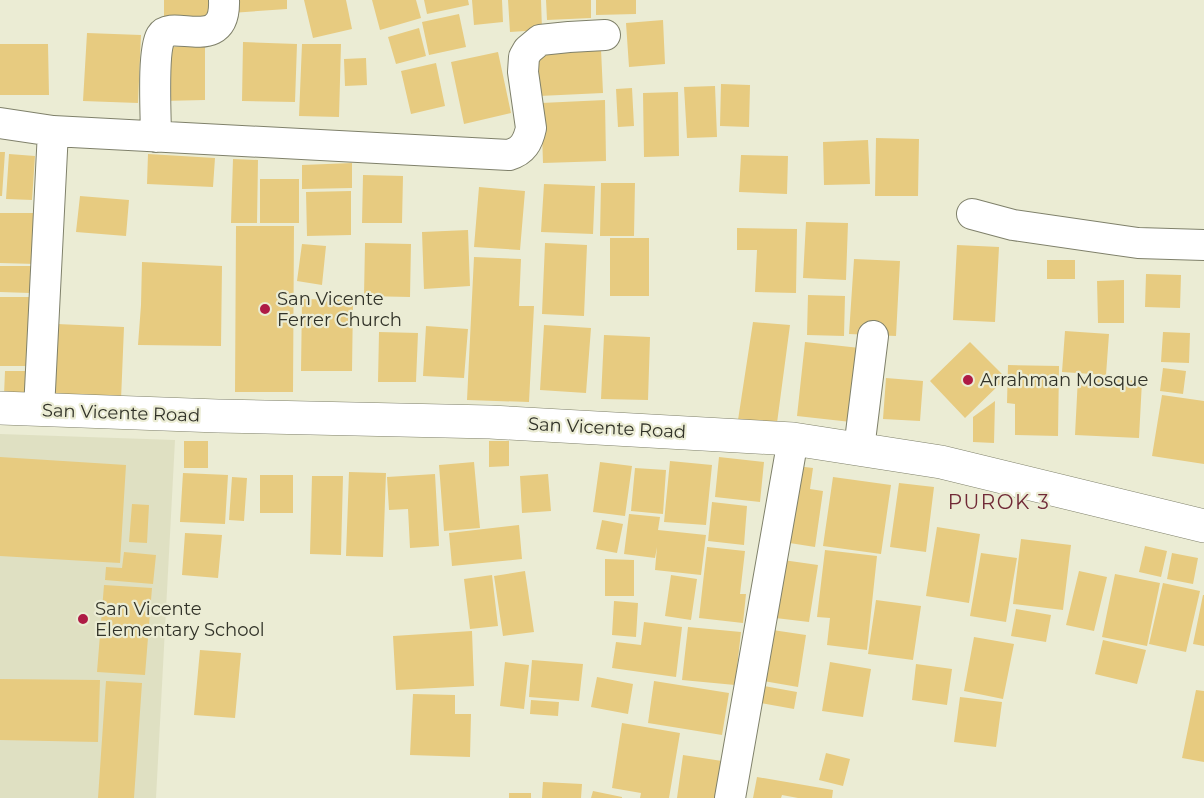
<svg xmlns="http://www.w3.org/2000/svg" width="1204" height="798" font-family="Montserrat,sans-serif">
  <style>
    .built { fill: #dfe0c2 }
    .building { fill: #e7cb80 }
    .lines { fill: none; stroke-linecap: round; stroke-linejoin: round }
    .minor-casing { stroke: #7f806a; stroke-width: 32 }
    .tertiary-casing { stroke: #7f806a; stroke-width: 34 }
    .minor { stroke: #fff; stroke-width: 30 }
    .tertiary { stroke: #fff; stroke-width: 33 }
    .poi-dot { fill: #ae1b45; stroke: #ebecd4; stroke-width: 2 }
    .labels { text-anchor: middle; stroke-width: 4.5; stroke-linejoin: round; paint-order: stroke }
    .poi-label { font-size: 18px; fill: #313228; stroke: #ebecd4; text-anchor: start }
    .street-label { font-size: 18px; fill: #313228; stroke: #ebecd4 }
    .neighbourhood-label { font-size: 20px; letter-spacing: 1.5px; fill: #702936; stroke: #ebecd4 }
  </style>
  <rect width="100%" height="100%" fill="#ebecd4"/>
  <path class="built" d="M0,434L175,440L156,798H0Z"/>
  <path class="building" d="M164,0H208V25L164,26Z
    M230,0H287V9L231,13Z
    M304,0H346L352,29L313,38Z
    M372,0H416L421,18L380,30Z
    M424,0H468L469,5L427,14Z
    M472,0H502L503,22L474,25Z
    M508,0H541L542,30L510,32Z
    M546,0H591V18L547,20Z
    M596,0H636V14L596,15Z
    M459,14L466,47L429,55L422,22Z
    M663,20L665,64L629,67L626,23Z
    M419,28L426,56L396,64L388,37Z
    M87,33L141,35L138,103L83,101Z
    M243,42L297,44L295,102L242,101Z
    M0,44H48L49,95H0Z
    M302,44H341L339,117L299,116Z
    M205,46V100L162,101L161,47Z
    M601,49L603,93L539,96L537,53Z
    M498,52L511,113L464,124L451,62Z
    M366,58L367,85L345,86L344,59Z
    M436,63L445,106L411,114L401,71Z
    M721,84L750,85L749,127L720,126Z
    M715,86L717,137L687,138L684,87Z
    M632,88L634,126L618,127L616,89Z
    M678,92L679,156L644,157L643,93Z
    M605,100L606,161L543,163L541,103Z
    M876,138L919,139L918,196H875Z
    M868,140L870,184L824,185L823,142Z
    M0,152H5L2,196H0Z
    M9,154L35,156L32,200L6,199Z
    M148,154L215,158L213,187L147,184Z
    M741,155L788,156L787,194L739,192Z
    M233,159L258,160L257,223H231Z
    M352,163V188L302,189V165Z
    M363,175L403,176L402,223H362Z
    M260,179H299V223H260Z
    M601,183H635L634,236H600Z
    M544,184L595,186L593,234L541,232Z
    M479,187L525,191L520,250L474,247Z
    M351,191V235L307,236L306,192Z
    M80,196L129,200L126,236L76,232Z
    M0,213H38L36,264L0,263Z
    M806,222L848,223L846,280L803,278Z
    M236,226H294L293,392H235Z
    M737,228L797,229L796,293L755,292L757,250H737Z
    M468,230L470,286L424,289L422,232Z
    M610,238H649V296H610Z
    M365,243L411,244L410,297L364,296Z
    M545,243L587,245L584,316L542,314Z
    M302,244L326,246L322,285L297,281Z
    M957,245L999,247L995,322L953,320Z
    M474,257L521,259L519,306H534L529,402L467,400Z
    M854,259L900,261L896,336L849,334Z
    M1047,260H1075V279H1047Z
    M142,262L222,266L221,346L138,345L141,305Z
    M0,266H31L30,293L0,292Z
    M1146,274L1181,275L1180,308L1145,307Z
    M1124,280V323H1098L1097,281Z
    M808,295L845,296L844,336L807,335Z
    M0,297H32L31,366H0Z
    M302,299L353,300L352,371H301Z
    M753,322L790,325L777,423L738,420Z
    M57,324L124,327L121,400L54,397Z
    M544,325L591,328L586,393L540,390Z
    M426,326L468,329L464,378L423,376Z
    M1065,331L1109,334L1106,375L1062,372Z
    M379,332L418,333L416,382H378Z
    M1163,332L1190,333L1189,363L1161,362Z
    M604,335L650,337L648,400L601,399Z
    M805,342L860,348L851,422L797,416Z
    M970,342L1006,378L965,418L930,381Z
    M1008,365L1059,366L1058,436L1015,435V404L1007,403Z
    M1163,368L1186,371L1183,394L1160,391Z
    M5,371H29V395H4Z
    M1078,377L1142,381L1139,438L1075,435Z
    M886,378L923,381L920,421L883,419Z
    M1162,395L1204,401V464L1152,456Z
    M995,401L994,443L973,442V417Z
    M184,441H208V468H184Z
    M489,441H509V466L489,467Z
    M0,457L126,465L120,563L0,556Z
    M719,457L764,462L760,502L715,497Z
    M670,461L712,465L706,525L664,522Z
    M474,462L480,528L444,531L439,465Z
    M600,462L632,466L625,516L593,512Z
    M789,465L813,468L810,489L823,491L815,547L777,541Z
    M635,468L666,470L663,514L631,511Z
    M349,472L386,473L383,557L346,556Z
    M183,473L228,475L225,524L180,522Z
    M435,474L439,546L410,548L408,509L389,510L387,477Z
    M548,474L551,511L522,513L520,476Z
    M260,475H293V513H260Z
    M312,476H343L341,555L310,554Z
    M232,477L247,478L244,521L229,520Z
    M833,477L891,485L881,554L823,546Z
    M899,483L934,487L926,552L890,547Z
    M712,502L747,506L744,545L708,541Z
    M132,504L149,505L147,543L129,542Z
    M629,514L660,517L658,530L706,535L701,575L655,570L657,547L655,558L624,554Z
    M602,520L623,524L617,553L596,549Z
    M519,525L522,559L452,566L449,533Z
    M937,527L980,534L969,603L926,596Z
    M185,533L222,535L218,578L182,575Z
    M1021,539L1071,545L1063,610L1013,604Z
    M1145,546L1167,551L1161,577L1139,572Z
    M707,547L745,551L740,594H746L743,623L699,618Z
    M825,550L877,556L867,650L827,645L830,618L817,617Z
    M124,552L156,555L153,584L105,580L106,567L122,568Z
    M981,553L1017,558L1006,622L970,616Z
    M1172,553L1198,558L1193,584L1167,579Z
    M605,559L634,560V596H605Z
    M776,559L818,565L809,622L767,617Z
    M525,571L534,632L503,636L494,576Z
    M1079,571L1107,577L1094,631L1066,625Z
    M1115,574L1160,583L1147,646L1102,637Z
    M492,575L498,626L470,629L464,579Z
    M671,575L697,579L691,620L665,616Z
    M1163,583L1200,591L1186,652L1149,644Z
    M104,585L152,588L145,675L97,672Z
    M1203,595H1204V646L1193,644Z
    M876,600L921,606L913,660L868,654Z
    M614,601L638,603L636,637L612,635Z
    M1016,609L1051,615L1046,642L1011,636Z
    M644,622L682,627L676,677L612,668L616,642L641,645Z
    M688,627L741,632L735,685L682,680Z
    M766,629L806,635L798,687L757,680Z
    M472,631L474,686L396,690L393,636Z
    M974,637L1014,644L1003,699L964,691Z
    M1103,640L1146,650L1137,684L1095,674Z
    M200,650L241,653L235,718L194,715Z
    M532,660L583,664L579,701L529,697Z
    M505,662L529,665L524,709L500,706Z
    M830,662L871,669L863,717L822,711Z
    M916,664L952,669L947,705L912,700Z
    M597,677L633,684L628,714L591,707Z
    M0,679L100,680L98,742L0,740Z
    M106,681L142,683L134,798H98Z
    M654,681L729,693L722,735L648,723Z
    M764,686L797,692L794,709L761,703Z
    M1196,690L1204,691V762L1182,758Z
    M413,694L455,695V714H471L470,757L410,755Z
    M960,697L1002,702L996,747L954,742Z
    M531,700L559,702L558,716L530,714Z
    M622,723L680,733L669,798H640L641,793L612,788Z
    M826,753L850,759L843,786L819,780Z
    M683,755L722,761L716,798H677Z
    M757,777L833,790L832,798H798L782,795L781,798H753Z
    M543,782L582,784L581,798H542Z
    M593,791L622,797V798H591Z
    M509,793H531V798H509Z"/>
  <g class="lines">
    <g class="minor-casing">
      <path id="minor" d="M0,123L53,131L509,155C523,151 528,142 531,128L523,72L524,57L528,50L540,40L569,37L605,35
        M156,137C156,117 152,51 161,36C172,18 226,55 224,0
        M972,214L1013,225L1138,243L1204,245
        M39,410L53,131
        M859,449L873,336
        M730,798L793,439"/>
    </g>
    <g class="tertiary-casing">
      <path id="tertiary" d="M0,408L218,416L490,422L793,439L941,462L1204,526"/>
    </g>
    <use href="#minor" class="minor"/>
    <use href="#tertiary" class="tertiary"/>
  </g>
  <g class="poi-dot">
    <circle cx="265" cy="309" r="6"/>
    <circle cx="968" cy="380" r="6"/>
    <circle cx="83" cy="619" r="6"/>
  </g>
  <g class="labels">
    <g class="poi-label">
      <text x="277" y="305">San Vicente<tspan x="277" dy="21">Ferrer Church</tspan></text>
      <text x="980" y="386">Arrahman Mosque</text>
      <text x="95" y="615">San Vicente<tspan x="95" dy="21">Elementary School</tspan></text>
    </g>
    <g class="street-label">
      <text transform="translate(121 413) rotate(2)" y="6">San Vicente Road</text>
      <text transform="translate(607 428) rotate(3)" y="6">San Vicente Road</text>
    </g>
    <g class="neighbourhood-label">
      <text x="999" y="509">PUROK 3</text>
    </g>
  </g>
</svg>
